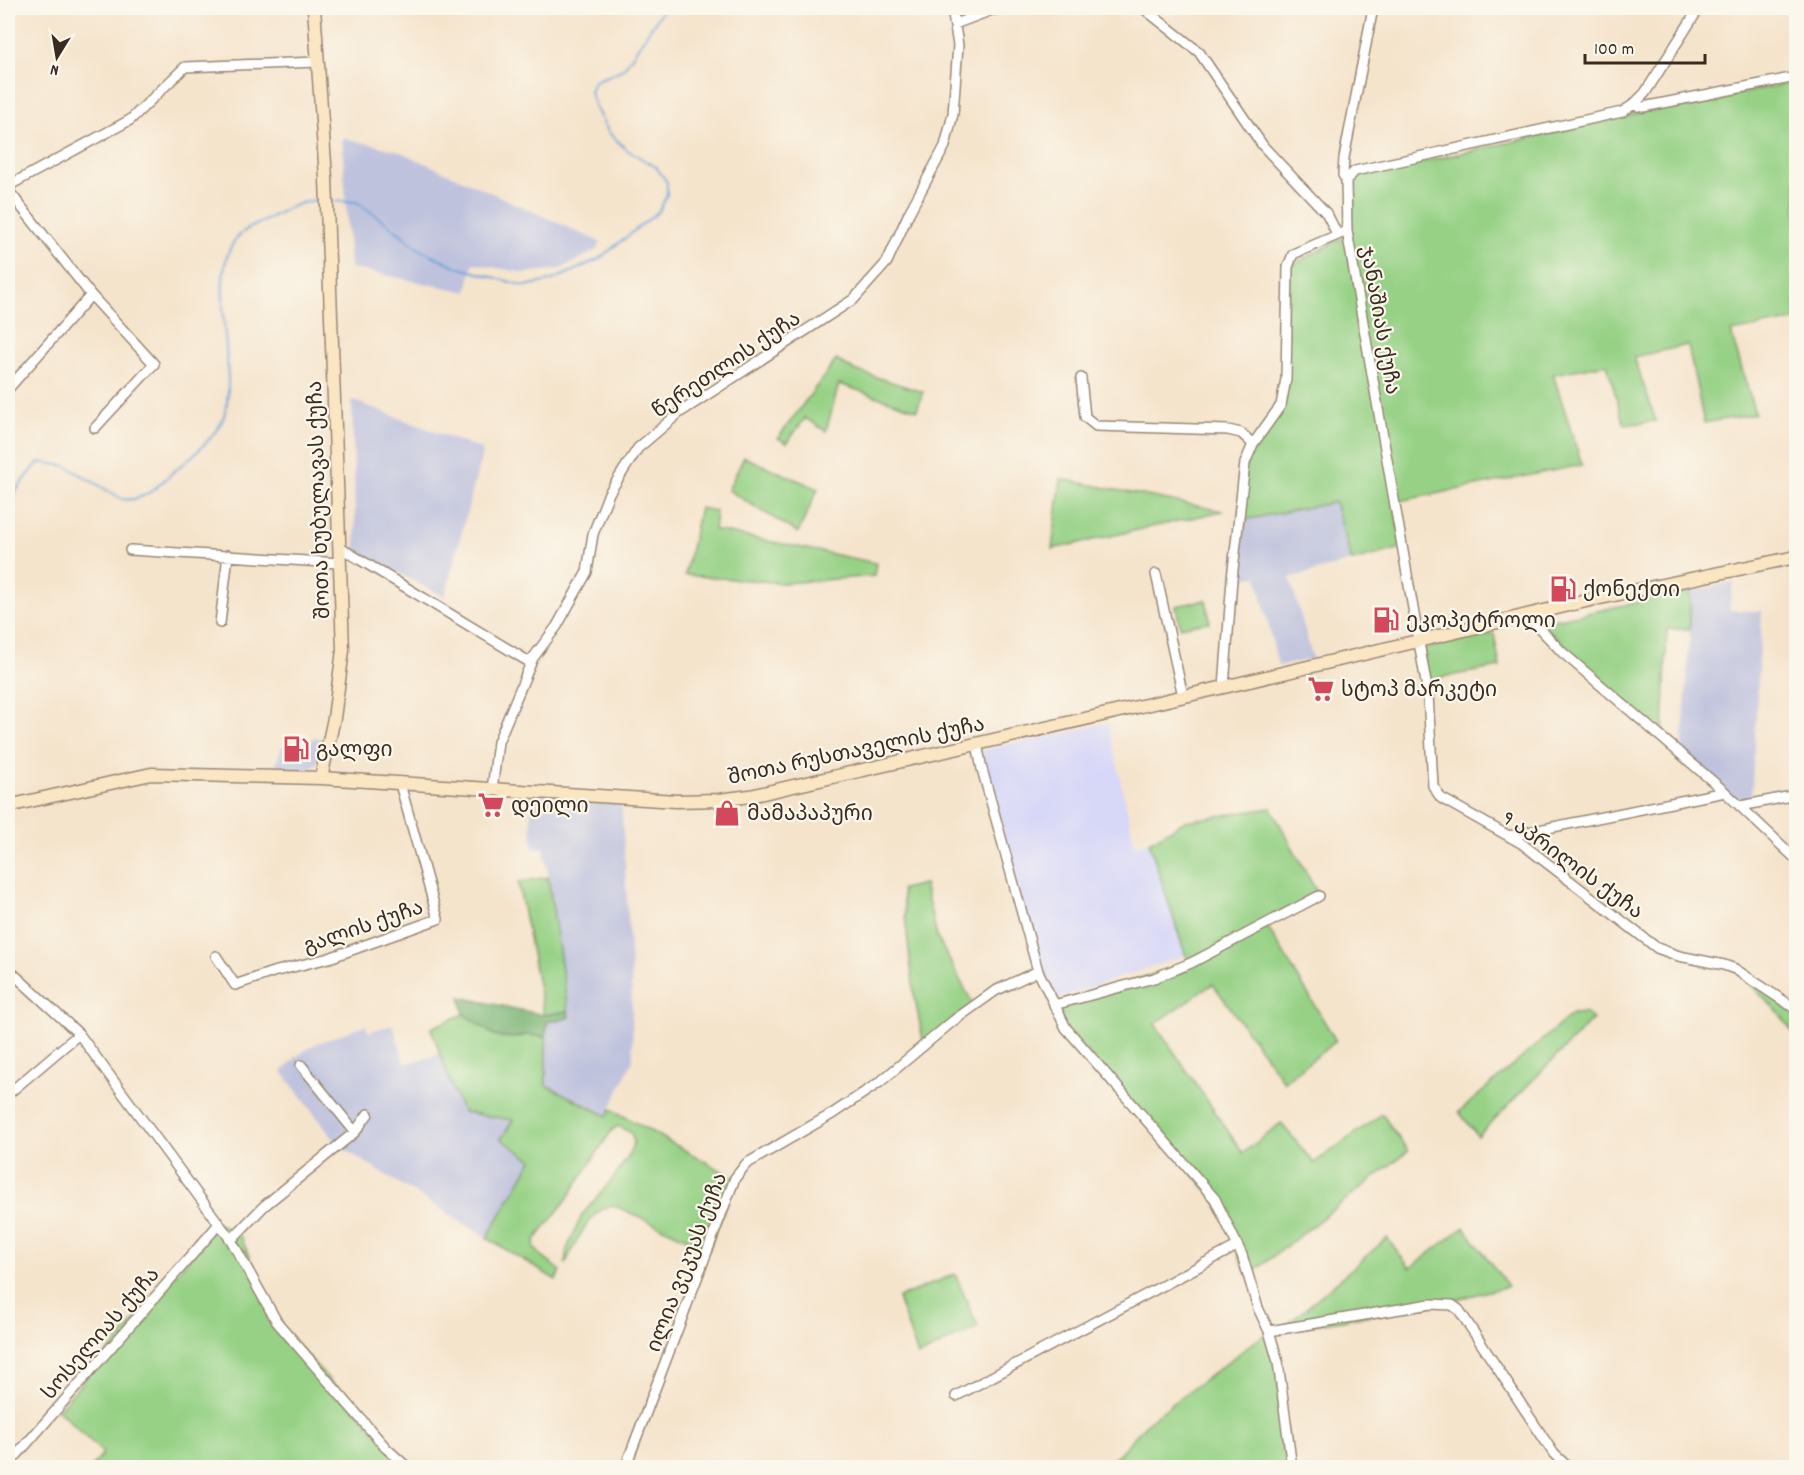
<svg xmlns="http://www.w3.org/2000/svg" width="1804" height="1475" font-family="Dekko,'Noto Sans Georgian',sans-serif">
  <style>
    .built { fill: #d7d7f8 }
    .industrial { fill: #bfc2dd }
    .green { fill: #96d185; stroke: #687e52; stroke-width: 1.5 }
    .forest { fill: #78b372; stroke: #5a6e48; stroke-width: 1.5 }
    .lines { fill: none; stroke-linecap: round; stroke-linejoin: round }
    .stream { stroke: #6ba1d8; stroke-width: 2 }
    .minor-casing { stroke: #988775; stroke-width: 12 }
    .secondary-casing { stroke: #988775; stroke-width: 15 }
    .minor { stroke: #fff; stroke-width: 9 }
    .secondary { stroke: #fbe6c4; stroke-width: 12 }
    .labels { text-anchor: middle; stroke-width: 4.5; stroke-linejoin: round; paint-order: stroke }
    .street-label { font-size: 21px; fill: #3b2a1e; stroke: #fbf7ec }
    .poi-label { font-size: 21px; fill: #3b2a1e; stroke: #fbf7ec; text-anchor: start }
  </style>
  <rect width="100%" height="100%" fill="#fbf7ec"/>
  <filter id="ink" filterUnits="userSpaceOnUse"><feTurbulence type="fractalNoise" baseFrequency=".0167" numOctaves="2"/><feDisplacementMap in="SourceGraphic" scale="12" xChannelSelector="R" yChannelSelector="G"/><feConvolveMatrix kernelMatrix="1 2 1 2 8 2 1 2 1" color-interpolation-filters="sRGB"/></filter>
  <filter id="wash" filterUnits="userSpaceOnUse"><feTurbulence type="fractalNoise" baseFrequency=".008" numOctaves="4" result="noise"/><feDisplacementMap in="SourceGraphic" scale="24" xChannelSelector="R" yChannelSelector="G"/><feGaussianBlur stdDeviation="1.35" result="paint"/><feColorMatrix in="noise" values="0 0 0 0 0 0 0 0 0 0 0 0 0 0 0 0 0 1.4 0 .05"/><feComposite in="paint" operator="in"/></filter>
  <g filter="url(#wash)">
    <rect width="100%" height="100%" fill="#f5e4cc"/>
    <path class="built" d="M1108,723L1135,845L1149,842L1186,955L1056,999L1041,971L986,773L983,750Z"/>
    <path class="industrial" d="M342,138L396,150L600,242L596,250L561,269L524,273L473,263L467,292L350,268Z
      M352,400L483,450L445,597L356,551Z
      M1335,502L1352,561L1290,578L1313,659L1278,666L1257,576L1232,579L1239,521Z
      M1734,582L1729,610L1762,611L1751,804L1741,806L1682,755L1690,629V591Z
      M315,737L323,739L317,764L306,772L273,773L282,746L304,744Z
      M529,793L621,798L631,968L633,1060L607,1116L546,1085L547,1022L569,1018L544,848L533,849Z
      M366,1025L368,1032L393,1025L405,1064L440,1054L452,1087L514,1120L532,1160L487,1238L339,1146L282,1072L296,1057L315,1044Z"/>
    <path class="green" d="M1796,82V320L1731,332L1755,414L1704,423L1688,345L1634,357L1656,421L1624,425L1607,364L1553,374L1582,465L1394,502L1402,548L1352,561L1335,502L1239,521L1245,463L1281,405L1288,267L1350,234L1353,185L1360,176L1636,114Z
      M836,360L854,370L923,392L917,410L839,384L826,431L805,418L787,443L778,438Z
      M744,457L818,489L798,533L728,490Z
      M1061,479L1223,511L1052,549Z
      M700,508L716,511L714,530L876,563L874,576L784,583L685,575Z
      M1690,591V629H1667L1663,740L1621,705V697L1541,623Z
      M1206,600L1210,622L1180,627L1176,606Z
      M1494,634L1500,667L1425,680V648Z
      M1271,808L1319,896L1266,924L1336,1041L1284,1082L1213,984L1155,1024L1243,1153L1281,1123L1314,1163L1382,1114L1408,1151L1248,1276L1215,1199L1066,1028L1054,1005L1190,963L1184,951L1149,842L1185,821Z
      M548,877L568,1011L544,1015L518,882Z
      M924,884L937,937L974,1006L924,1045L914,994L902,889Z
      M1735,969L1796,1009V1037L1779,1013Z
      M1585,1013L1593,1019L1478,1136L1459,1112L1572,1014Z
      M464,1014L495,1036L514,1038L526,1035L546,1037V1085L607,1116L611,1109L735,1178L709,1249L613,1205C587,1211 577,1243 565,1264L567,1249L582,1215L615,1176L627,1158L634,1142L631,1133L619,1126L613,1129L604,1142L567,1199L535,1240L534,1248L545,1259L561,1271L556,1280L487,1238L532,1160L501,1139L513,1120L463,1112L452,1087L431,1028Z
      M219,1224L241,1237L277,1322L408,1467H92L103,1453L58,1410Z
      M1464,1227L1508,1286L1443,1303L1281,1330L1387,1238L1410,1268Z
      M955,1274L978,1327L918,1356L898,1298Z
      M1269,1331L1292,1467L1109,1468L1114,1459L1148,1422Z"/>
    <path class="forest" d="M460,997L544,1015L568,1011L569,1018L547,1022L546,1037L527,1035L514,1038L495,1036L464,1014Z"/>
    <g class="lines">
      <path class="stream" d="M331,201L357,202L392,227L419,249L460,268L525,286L550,281L571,272L599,259L659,211L667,195V182L656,167L627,150L609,133L595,107L590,92L594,81L613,74L624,68L664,8
        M8,500L39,462L66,466L122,499C143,503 158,486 172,473C189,459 217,437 224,416C240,369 201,266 242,233C249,227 259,224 266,220C282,211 303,199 322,200"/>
    </g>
  </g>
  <g filter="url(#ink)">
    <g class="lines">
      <g class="minor-casing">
        <path id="minor" d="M1143,8L1199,52L1263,146L1327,214L1337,234
          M1373,8L1344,158L1343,175L1346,180L1347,231L1428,694L1433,786L1441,798L1521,843L1657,948L1679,956L1724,965L1735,969L1796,1009
          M955,24L992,10L1008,8
          M1633,105L1643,107L1796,77
          M1346,180L1355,171L1622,112L1633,105L1645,93L1699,8
          M8,186L130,120L185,67L317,62
          M8,190L91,295L154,364L95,428
          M1081,378L1085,417L1096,426L1228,430L1241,433L1253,444
          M8,389L91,295
          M339,547L531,663
          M130,550L339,563
          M1156,574L1183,696
          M1527,615L1562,652L1725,792L1796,859
          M220,623L228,555
          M1224,687L1232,579L1245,463L1253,444L1281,405L1286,379L1288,267L1293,254L1347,231
          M977,744L982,769L1038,971L1066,1028L1215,1199L1242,1255L1258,1308L1269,1331L1278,1362L1292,1468
          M492,790L498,742L533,658L557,626L587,572L593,534L609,493L638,448L679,413L854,299L887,262L909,213L945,146L953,114L958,45L952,8
          M1741,806L1796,795
          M1509,836L1725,792
          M216,956L235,985L273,972L329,958L438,919L400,784
          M8,969L79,1034L231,1240L277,1322L386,1448L408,1468
          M1054,1005L1154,978L1191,963L1319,896
          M301,1065L355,1132
          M8,1094L79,1034
          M231,1240L264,1206L355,1132L368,1114
          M1269,1331L1430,1304L1452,1305L1459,1310L1554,1454L1569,1468
          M956,1396L1237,1246
          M8,1465L219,1224
          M625,1468L735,1178L746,1164L832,1114L880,1082L953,1021L995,991L1038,971"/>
      </g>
      <g class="secondary-casing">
        <path id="secondary" d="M314,8L326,178L343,650L334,718L321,778
          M8,806L151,774L321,778L676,801L719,800L750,796L1224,687L1586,601L1796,557"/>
      </g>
      <use href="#minor" class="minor"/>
      <use href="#secondary" class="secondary"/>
    </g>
  </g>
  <defs>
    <g id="fuel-bare" transform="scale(2.07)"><path d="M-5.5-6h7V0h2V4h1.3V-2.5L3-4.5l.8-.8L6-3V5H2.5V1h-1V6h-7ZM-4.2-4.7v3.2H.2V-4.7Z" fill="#d1495b" stroke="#fbf7ec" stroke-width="2.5" paint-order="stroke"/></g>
    <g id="supermarket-bare" transform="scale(2.07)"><path d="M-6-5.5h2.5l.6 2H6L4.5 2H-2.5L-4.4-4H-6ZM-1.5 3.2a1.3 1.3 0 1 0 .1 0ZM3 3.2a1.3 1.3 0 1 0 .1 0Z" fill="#d1495b" stroke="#fbf7ec" stroke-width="2.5" paint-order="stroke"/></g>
    <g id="shop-bare" transform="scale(2.07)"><path d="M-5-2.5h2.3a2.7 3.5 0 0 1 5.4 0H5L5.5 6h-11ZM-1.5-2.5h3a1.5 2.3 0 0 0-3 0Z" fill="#d1495b" stroke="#fbf7ec" stroke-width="2.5" paint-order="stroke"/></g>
  </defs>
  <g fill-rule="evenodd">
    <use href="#fuel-bare" x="1563" y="589"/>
    <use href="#fuel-bare" x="1386" y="620"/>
    <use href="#supermarket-bare" x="1321" y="689"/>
    <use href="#fuel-bare" x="296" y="749"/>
    <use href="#supermarket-bare" x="491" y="805"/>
    <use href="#shop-bare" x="727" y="813"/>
  </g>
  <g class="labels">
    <g class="street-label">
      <text transform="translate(1381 320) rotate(80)" y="7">ჯანაშიას ქუჩა</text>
      <text transform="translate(726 364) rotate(-34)" y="7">წერეთლის ქუჩა</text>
      <text transform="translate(318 500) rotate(-92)" y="7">შოთა ხუბულავას ქუჩა</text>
      <text transform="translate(856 750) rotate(-12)" y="7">შოთა რუსთაველის ქუჩა</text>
      <text transform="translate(1573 864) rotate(36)" y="7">9 აპრილის ქუჩა</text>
      <text transform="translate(363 926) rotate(-19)" y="7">გალის ქუჩა</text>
      <text transform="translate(686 1262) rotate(-69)" y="7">ილია ვეკუას ქუჩა</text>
      <text transform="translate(100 1333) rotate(-49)" y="7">სოსელიას ქუჩა</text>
    </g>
    <g class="poi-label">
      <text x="1583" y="596">ქონექთი</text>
      <text x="1406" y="627">ეკოპეტროლი</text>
      <text x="1341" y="696">სტოპ მარკეტი</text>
      <text x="316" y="756">გალფი</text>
      <text x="511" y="812">დეილი</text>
      <text x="747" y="820">მამაპაპური</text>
    </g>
  </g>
  <rect width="1804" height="1475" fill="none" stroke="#fbf7ec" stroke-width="30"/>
  <g transform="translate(57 57) rotate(191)" stroke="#fbf7ec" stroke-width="4.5" paint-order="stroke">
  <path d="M0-4.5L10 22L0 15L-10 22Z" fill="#3b2a1e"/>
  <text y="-9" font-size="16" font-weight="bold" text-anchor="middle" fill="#3b2a1e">N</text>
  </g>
  <path d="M1585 54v9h120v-9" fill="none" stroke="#3b2a1e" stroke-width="3"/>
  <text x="1594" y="54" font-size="18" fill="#3b2a1e" stroke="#fbf7ec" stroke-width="4.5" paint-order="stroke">100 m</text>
</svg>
